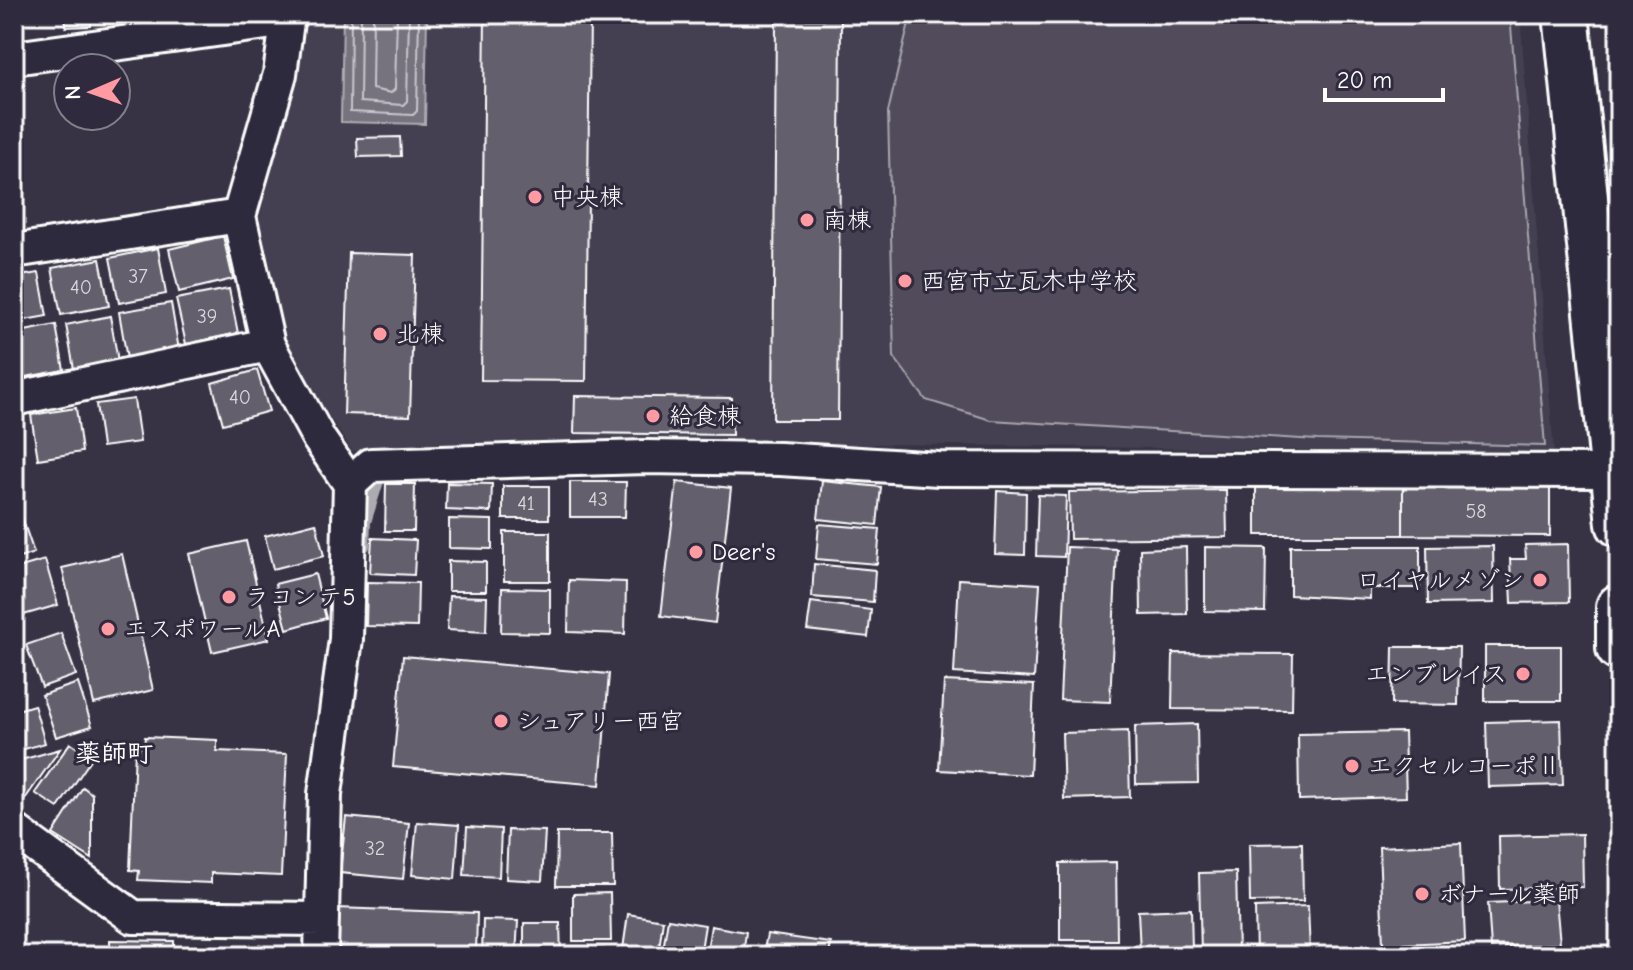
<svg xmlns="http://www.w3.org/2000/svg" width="1633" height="970" font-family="'Comic Neue','Klee One',sans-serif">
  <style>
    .built { fill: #444051 }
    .green { fill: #514c5c; stroke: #a8a6ae; stroke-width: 2 }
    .water { fill: #76737f; stroke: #adabb2; stroke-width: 2 }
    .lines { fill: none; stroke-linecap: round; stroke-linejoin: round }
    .shore { stroke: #c8c7cc; stroke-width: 2 }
    .stream { stroke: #adabb2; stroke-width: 12 }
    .building { fill: #635f6d; stroke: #fff; stroke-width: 2 }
    .street-casing { stroke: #fff; stroke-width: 38 }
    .secondary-casing { stroke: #fff; stroke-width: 50 }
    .street { stroke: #2f2a3d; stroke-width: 32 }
    .secondary { stroke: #2f2a3d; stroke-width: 44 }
    .poi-dot { fill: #ff9aa2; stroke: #2f2a3d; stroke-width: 3 }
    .labels { text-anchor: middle; stroke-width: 6; stroke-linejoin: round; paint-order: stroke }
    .number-label { font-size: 20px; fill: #d8d7da }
    .poi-label { font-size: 24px; fill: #fff; stroke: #2f2a3d; text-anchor: start }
    .neighbourhood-label { font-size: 26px; font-weight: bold; fill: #fff; stroke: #2f2a3d }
  </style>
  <rect width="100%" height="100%" fill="#373345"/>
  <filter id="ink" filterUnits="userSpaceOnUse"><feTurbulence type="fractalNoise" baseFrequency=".0125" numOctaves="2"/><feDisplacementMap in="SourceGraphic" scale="16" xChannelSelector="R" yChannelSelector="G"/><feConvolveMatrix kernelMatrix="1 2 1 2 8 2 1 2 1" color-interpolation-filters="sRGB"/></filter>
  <g filter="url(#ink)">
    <path class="built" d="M309,14H1520L1554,454L883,444L460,447L352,451L281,341L259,221Z"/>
    <path class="green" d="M911,14H1510L1545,446L1317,440L991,420L926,400L894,357L888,112Z"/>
    <path class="water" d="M343,14H427L425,124L341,122Z"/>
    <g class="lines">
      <path class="shore" d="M351,14L350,112L413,115L417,111L419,14
        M361,14L360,102L403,105L407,101L409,14
        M373,14L372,89L391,93L395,89L397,14"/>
      <path class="stream" d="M364,546L365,522L378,481"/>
    </g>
    <path class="building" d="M65,14H91V26L66,27Z
      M485,14H590L586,381L481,380Z
      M776,19H841L838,420H773Z
      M400,137L401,156L358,157L357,138Z
      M223,236L233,279L179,292L169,249Z
      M158,248L166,294L119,303L110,258Z
      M349,253L415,255L410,416L344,414Z
      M100,259L109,306L61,315L52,268Z
      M39,273L47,316L14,322V277Z
      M229,289L238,333L186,344L176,299Z
      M171,303L179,350L127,359L119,312Z
      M110,316L118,361L74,369L66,325Z
      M56,325L64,370L14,379V333Z
      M257,370L269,411L223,424L212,383Z
      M575,396L732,398V435L574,433Z
      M134,399L140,442L102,447L96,404Z
      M76,408L82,452L38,459L31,415Z
      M822,481L881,487L877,525L818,519Z
      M570,482H626L625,517H570Z
      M677,482L731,488L715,623L661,616Z
      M447,483L492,484L491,512L446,510Z
      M386,484H415L414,531H385Z
      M503,486H549V519H503Z
      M1403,487V535H1256V488Z
      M1403,487H1550V536L1403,535Z
      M1226,490L1227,537L1070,539L1069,492Z
      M997,491L1026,493L1025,555L995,554Z
      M1038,495L1066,496L1064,557L1036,556Z
      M20,512L34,553L14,560V514Z
      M449,519L492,520V549L449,548Z
      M316,523L324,556L273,569L265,536Z
      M819,524L880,529L877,564L816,559Z
      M504,532H550V581H504Z
      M372,538L416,540L414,575L370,573Z
      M246,541L269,639L212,652L189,554Z
      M1568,544L1569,602L1512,603L1510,559H1526L1525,545Z
      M1290,546H1420V588H1370V599L1290,595Z
      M1493,546L1494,603L1428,604L1427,547Z
      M1067,547L1117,549L1110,702L1060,700Z
      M1186,547L1187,614L1141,615L1140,549Z
      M1205,547L1266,548L1265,612L1205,611Z
      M122,554L153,690L94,704L62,568Z
      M45,560L58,605L20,616L14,596V569Z
      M448,561L486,562V591H448Z
      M814,564L875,570L873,602L812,597Z
      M315,574L326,618L287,629L275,584Z
      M959,579L1040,584L1034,678L954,673Z
      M569,580L626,582L625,634L568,632Z
      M367,582L418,583L417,627L366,626Z
      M502,588L550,589V633L501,632Z
      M449,596L487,597L486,632L447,630Z
      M811,602L871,610L868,637L807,630Z
      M61,633L76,675L42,687L26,645Z
      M1485,646H1561V701H1485Z
      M1393,647H1459L1458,705L1392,704Z
      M1173,653L1293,654L1292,710L1172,709Z
      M403,656L609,674L600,785L393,767Z
      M944,681L1034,685L1030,775L939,770Z
      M78,683L92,726L56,737L42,695Z
      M34,705L45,743L14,752V711Z
      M1561,720L1563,785L1488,787L1486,722Z
      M1197,724L1198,783L1136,784L1135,726Z
      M1128,731L1130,797L1064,799L1062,733Z
      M1404,732L1406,797L1299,800L1298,734Z
      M145,737L217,740V751L287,754L281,876L211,873V883L138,880L139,871L130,870L135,748H144Z
      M70,743L92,758L58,808L35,793Z
      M60,749L18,809L14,805V762Z
      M83,787L92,794V859L53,834Z
      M346,817L409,823L403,879L340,873Z
      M417,822L459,825L455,879L412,875Z
      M467,827L501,829L499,877L464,875Z
      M508,830L545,831L542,881L506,879Z
      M557,833H612L613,886H556Z
      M1582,834L1583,887L1500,889L1499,836Z
      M1302,843L1303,901L1250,902L1249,844Z
      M1461,843L1465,941L1383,945L1379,847Z
      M1116,862L1117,940H1060V863Z
      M1236,872L1238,953L1201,954L1199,873Z
      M610,893L611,941H573V894Z
      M1556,900L1560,944L1491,948L1488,903Z
      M1308,906L1310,954L1256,956L1255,908Z
      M336,908L477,913L476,954L334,949Z
      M1191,909L1192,950L1140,952L1138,911Z
      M628,914L663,920L658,956H622Z
      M668,919L705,925L700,956H662Z
      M483,920L518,921L516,956H482Z
      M524,923H560L561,956H524Z
      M711,926L746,932L743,956H706Z
      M767,934L831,943L829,956H763Z
      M110,940L174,941V956H110Z
      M568,948L604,949V956H568Z
      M195,950H262V956H194Z
      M99,954V956H32V955Z"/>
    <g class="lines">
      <g class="street-casing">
        <path id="street" d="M288,14L280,74L239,216L268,345L319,439L350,484L346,639L325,794L321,956
          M14,58L288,20
          M14,251L239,216
          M14,399L268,345
          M350,484L371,465L646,457L780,459L939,469L1616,471
          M14,830L133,917L322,919"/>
      </g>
      <g class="secondary-casing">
        <path id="secondary" d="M1566,14L1619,524
          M1619,607V648"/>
      </g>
      <use href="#street" class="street"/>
      <use href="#secondary" class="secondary"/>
    </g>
  </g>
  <g class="poi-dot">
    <circle cx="535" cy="197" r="8"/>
    <circle cx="807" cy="220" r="8"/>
    <circle cx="905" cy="281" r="8"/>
    <circle cx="380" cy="334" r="8"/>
    <circle cx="653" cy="416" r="8"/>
    <circle cx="696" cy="552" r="8"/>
    <circle cx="1540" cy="580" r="8"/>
    <circle cx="229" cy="597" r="8"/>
    <circle cx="108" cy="629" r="8"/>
    <circle cx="1523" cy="674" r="8"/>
    <circle cx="501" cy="721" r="8"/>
    <circle cx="1352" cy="766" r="8"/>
    <circle cx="1422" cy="894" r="8"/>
  </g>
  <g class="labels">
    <g class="number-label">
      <text x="138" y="283">37</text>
      <text x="81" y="294">40</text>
      <text x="207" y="323">39</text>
      <text x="240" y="404">40</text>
      <text x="598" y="506">43</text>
      <text x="526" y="510">41</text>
      <text x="1476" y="518">58</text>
      <text x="375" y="855">32</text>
    </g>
    <g class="poi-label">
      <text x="551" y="205">中央棟</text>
      <text x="823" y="228">南棟</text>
      <text x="921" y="289">西宮市立瓦木中学校</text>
      <text x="396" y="342">北棟</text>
      <text x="669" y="424">給食棟</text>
      <text x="712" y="560">Deer's</text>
      <text x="1524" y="588" text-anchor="end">ロイヤルメゾン</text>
      <text x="245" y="605">ラコンテ5</text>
      <text x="124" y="637">エスポワールA</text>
      <text x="1507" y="682" text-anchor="end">エンブレイス</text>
      <text x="517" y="729">シュアリー西宮</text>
      <text x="1368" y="774">エクセルコーポⅡ</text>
      <text x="1438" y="902">ボナール薬師</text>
    </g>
    <g class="neighbourhood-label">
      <text x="114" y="762">薬師町</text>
    </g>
  </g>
  <rect width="1633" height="970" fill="none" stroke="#2f2a3d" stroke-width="48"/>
  <rect x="24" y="24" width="1585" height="922" fill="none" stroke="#fff" stroke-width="3" filter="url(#ink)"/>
  <g transform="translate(92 92) rotate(268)"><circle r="38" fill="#2f2a3d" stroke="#827f8b" stroke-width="2"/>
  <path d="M0-6L14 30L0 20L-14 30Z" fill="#ff9aa2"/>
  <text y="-12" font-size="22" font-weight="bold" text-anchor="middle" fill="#ffffff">N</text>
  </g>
  <path d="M1325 88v12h118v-12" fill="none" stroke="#ffffff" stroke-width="4"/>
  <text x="1337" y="88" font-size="24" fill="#ffffff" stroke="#2f2a3d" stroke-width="6" paint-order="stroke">20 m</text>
</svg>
